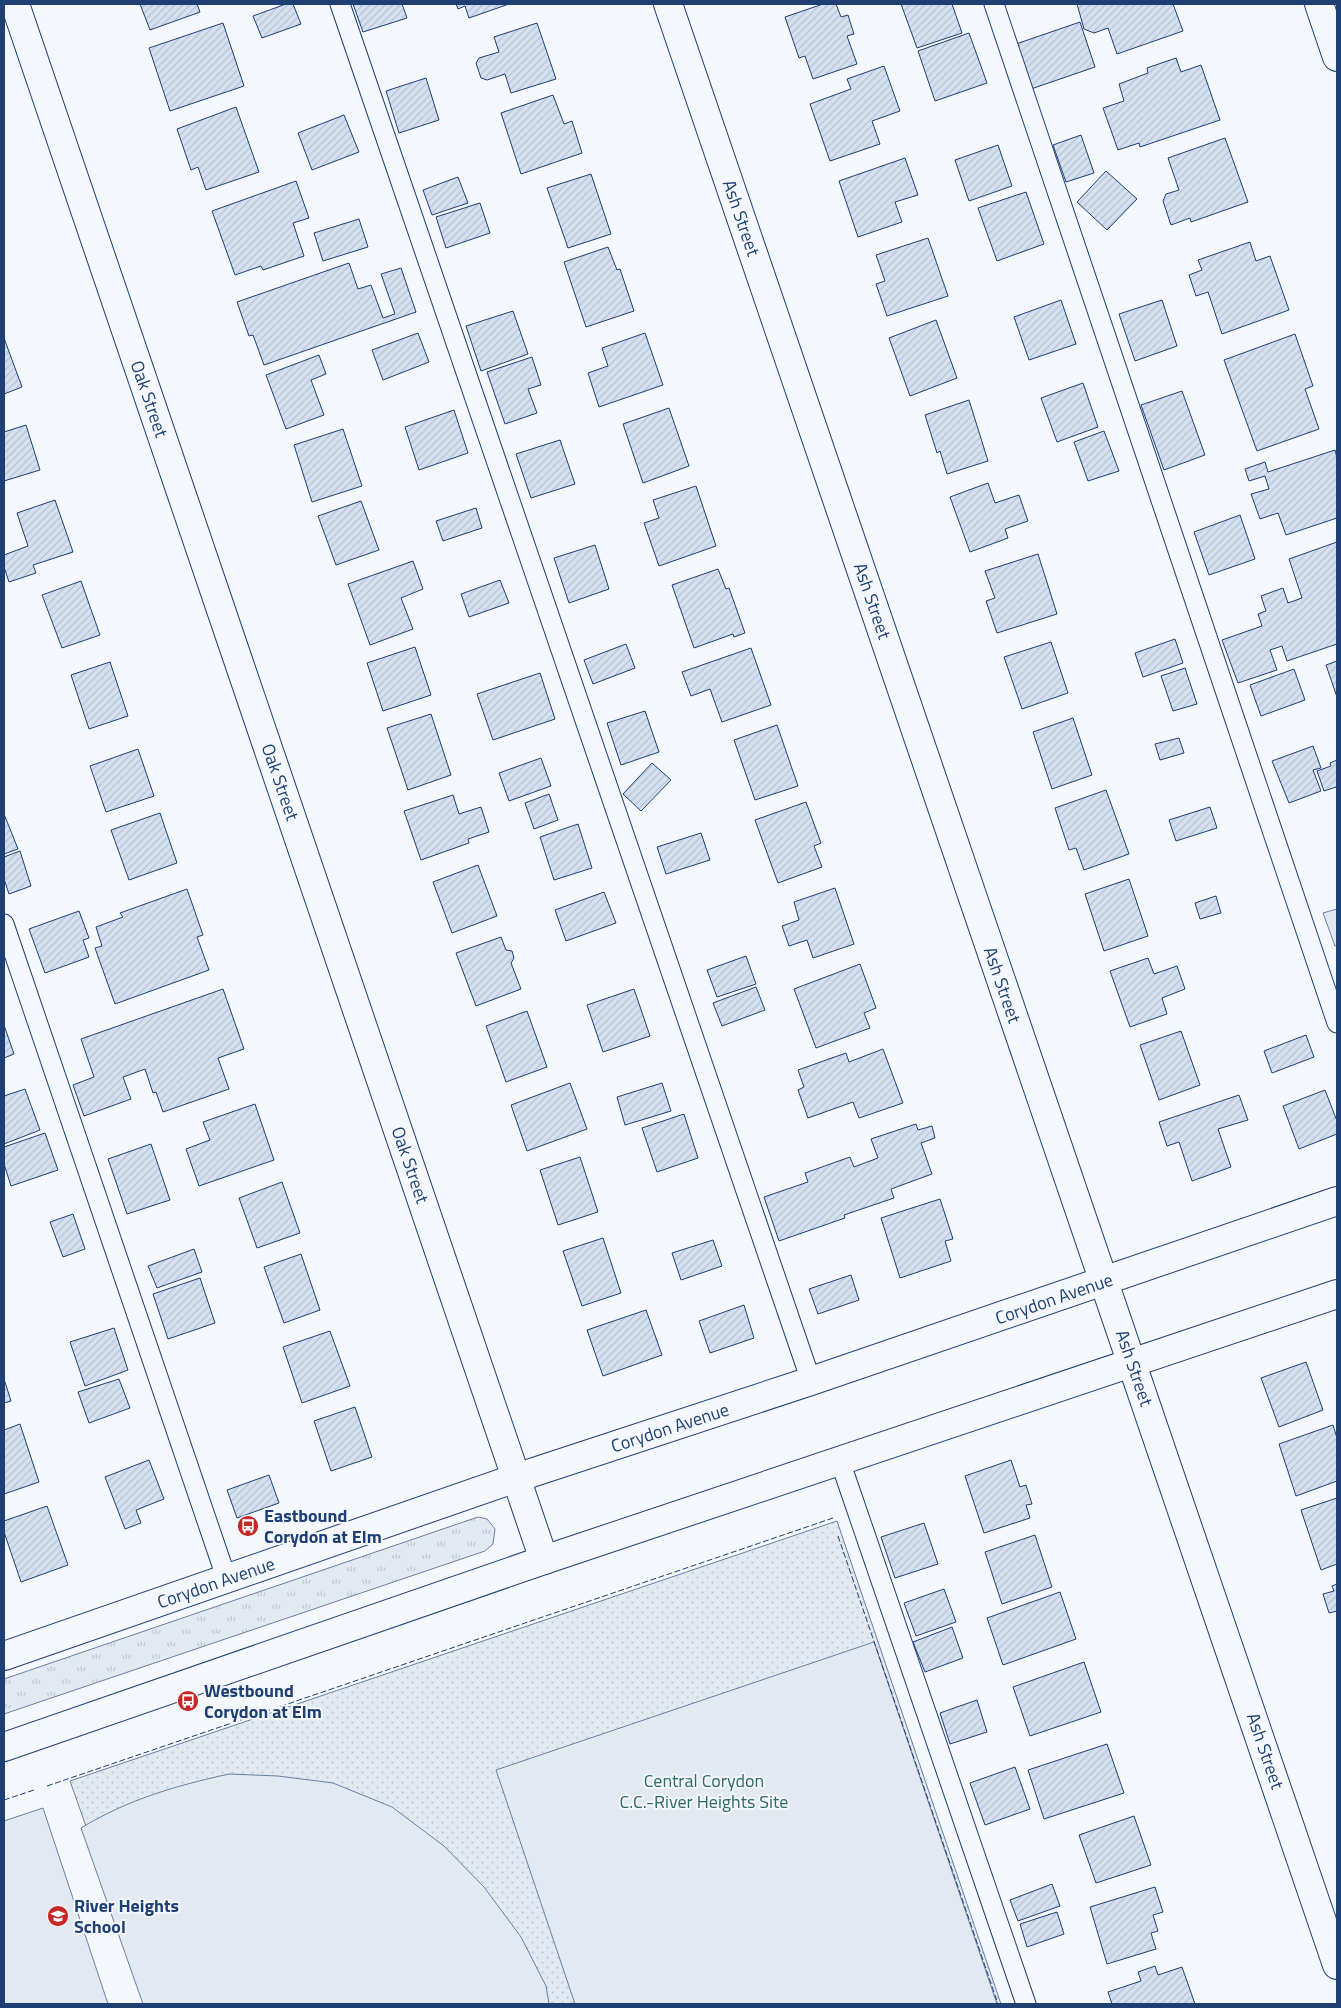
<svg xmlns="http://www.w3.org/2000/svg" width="1341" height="2008" font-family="'Titillium Web',sans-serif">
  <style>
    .grass { fill: url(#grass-tufts); stroke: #687fa3 }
    .park { fill: url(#park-dots); stroke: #687fa3 }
    .pitch { fill: #e3e9f0; stroke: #687fa3 }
    .parking { fill: #e3e8f0; stroke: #687fa3 }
    .building { fill: url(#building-hatch); stroke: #1d3f73 }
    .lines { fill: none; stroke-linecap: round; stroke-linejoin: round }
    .lane-casing { stroke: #1d3f73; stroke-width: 21 }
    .street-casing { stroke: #1d3f73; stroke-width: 30 }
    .secondary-casing { stroke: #1d3f73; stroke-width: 30 }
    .lane { stroke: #f4f7fb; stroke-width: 19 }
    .street { stroke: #f4f7fb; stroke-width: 28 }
    .secondary { stroke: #f4f7fb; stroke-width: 28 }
    .fence { stroke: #1d3f73; stroke-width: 1; stroke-dasharray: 6 2.5; stroke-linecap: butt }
    .labels { text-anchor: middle; stroke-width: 4; stroke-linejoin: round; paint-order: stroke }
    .street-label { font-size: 18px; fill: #1d3f73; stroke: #f4f7fb }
    .poi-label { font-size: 18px; font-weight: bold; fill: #1d3f73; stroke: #f4f7fb; text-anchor: start }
    .park-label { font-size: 18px; fill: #2c6c60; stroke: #f4f7fb }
  </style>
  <defs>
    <pattern id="grass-tufts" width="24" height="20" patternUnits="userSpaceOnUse" patternTransform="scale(1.25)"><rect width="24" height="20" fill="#e3e9f0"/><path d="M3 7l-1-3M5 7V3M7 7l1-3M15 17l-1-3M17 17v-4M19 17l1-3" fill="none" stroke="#c2c9d1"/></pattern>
    <pattern id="park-dots" width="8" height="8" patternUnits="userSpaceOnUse" patternTransform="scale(1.25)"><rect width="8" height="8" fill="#e3e9f0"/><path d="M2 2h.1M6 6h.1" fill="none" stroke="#c2c9d1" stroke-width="1.8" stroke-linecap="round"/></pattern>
    <pattern id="building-hatch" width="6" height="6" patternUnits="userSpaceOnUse" patternTransform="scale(1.25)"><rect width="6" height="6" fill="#d5e0f0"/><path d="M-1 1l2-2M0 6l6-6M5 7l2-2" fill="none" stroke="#b6c1d1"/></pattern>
  </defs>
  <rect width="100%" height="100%" fill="#f4f7fb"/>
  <path class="grass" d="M478,1517L487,1519L495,1529L493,1544L485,1551L4,1714V1679Z"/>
  <path class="park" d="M837,1521L1001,2004H149L70,1781Z"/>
  <path class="pitch" d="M874,1642L997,2004H575L496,1770Z
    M229,1774L278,1776L333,1783L392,1807L444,1846L484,1887L521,1937L546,1986L549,2004H143L81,1828C129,1799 175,1786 229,1774Z
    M43,1808L108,2004H4V1821Z"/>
  <path class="parking" d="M1337,909V945L1335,946L1323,913Z"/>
  <path class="building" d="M140,4H197L200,12L150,30Z
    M286,4H293L301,24L262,38L253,16Z
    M353,4H402L407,18L363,32Z
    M456,4H509L469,18L465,6L458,9Z
    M823,4H836L841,17L848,15L854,34L847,36L857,64L813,79L805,56L799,58L785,17Z
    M901,4H952L962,33L917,48Z
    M1077,4H1173L1183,31L1117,54L1108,28L1094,33L1084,29Z
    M1080,22L1095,67L1031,89L1016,44Z
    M223,23L244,86L170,111L149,48Z
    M537,23L556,79L511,93L505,74L487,80L481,78L476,63L479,58L499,52L494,37Z
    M969,33L987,83L935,101L918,51Z
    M1176,58L1181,72L1201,65L1220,120L1140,147L1139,143L1118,150L1103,108L1124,101L1119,84L1148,73L1147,68Z
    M884,66L900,111L872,121L880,144L830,161L810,104L851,89L847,79Z
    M426,78L439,120L399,133L386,91Z
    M553,95L564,124L572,121L582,153L521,174L501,113Z
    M236,107L259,172L206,190L198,167L191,170L177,129Z
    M344,115L359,152L312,170L298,133Z
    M1081,135L1094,173L1066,182L1053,145Z
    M1225,138L1248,202L1191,222L1190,218L1171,225L1163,201L1166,194L1179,190L1168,158Z
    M998,145L1012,186L969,201L955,160Z
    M905,158L918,195L895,202L902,222L858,237L839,181Z
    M1106,171L1137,199L1107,230L1077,202Z
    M591,174L611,234L568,248L547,188Z
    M458,177L468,203L432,215L423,190Z
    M296,181L309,218L293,223L304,256L263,270L261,266L235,275L212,211Z
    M1026,192L1044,244L997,261L978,208Z
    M480,203L490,233L446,248L436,217Z
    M359,219L368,247L323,261L314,233Z
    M928,238L948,296L887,316L876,284L885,281L876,255Z
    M1250,242L1256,261L1270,256L1289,310L1222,334L1208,292L1196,296L1189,275L1202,270L1198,260Z
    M608,247L617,270L620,269L634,311L586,327L564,262Z
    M349,263L358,289L371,285L383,318L395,314L381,274L401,268L416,312L264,365L253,335L249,336L237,302Z
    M1061,300L1076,344L1029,360L1014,317Z
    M1162,300L1177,346L1135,361L1119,314Z
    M513,311L528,354L481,371L466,326Z
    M936,320L957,378L910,396L889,338Z
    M418,333L429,362L383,380L372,350Z
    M645,333L663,385L599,407L588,373L608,366L602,348Z
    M1295,334L1313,386L1305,389L1319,429L1257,451L1224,360Z
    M4,338L22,387L4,394Z
    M319,355L326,374L311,380L324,415L286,429L266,375Z
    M532,357L541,385L528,389L537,413L505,424L487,372Z
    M1083,383L1098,427L1057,442L1041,398Z
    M1182,391L1205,455L1164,470L1141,405Z
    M969,400L988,461L947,474L940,451L937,453L925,415Z
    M669,408L689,466L643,483L623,424Z
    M454,410L468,453L419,470L405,427Z
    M26,425L40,470L4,481V432Z
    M343,429L362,486L312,502L294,445Z
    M1104,431L1119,471L1088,481L1074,442Z
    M560,440L575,484L531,498L516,454Z
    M1335,450L1337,458V518L1286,535L1278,513L1260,519L1251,494L1269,489L1265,476L1249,481L1245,469L1265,462L1268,472Z
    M988,483L995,503L1019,495L1028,521L1005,529L1008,538L970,552L950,497Z
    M696,486L716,546L659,566L644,523L659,518L653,500Z
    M55,500L73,552L33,565L36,573L9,582L4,567V555L28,546L17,513Z
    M361,501L379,550L336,565L318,516Z
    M476,508L482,528L443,541L436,521Z
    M1240,515L1255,559L1209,575L1194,532Z
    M1337,542V644L1287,661L1282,646L1270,650L1277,670L1238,683L1222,640L1262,626L1258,614L1266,611L1261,596L1283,588L1288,603L1302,598L1289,559Z
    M595,545L609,589L569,603L554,558Z
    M1038,554L1057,614L997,633L986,601L995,598L985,571Z
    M413,561L423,589L401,598L413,629L370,645L348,584Z
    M718,569L726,589L729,588L745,633L734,637L733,634L694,648L672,585Z
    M500,580L509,603L469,617L461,594Z
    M81,581L100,635L62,648L42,595Z
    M1175,639L1183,663L1143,677L1135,653Z
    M1051,642L1068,693L1022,709L1004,657Z
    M626,644L635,668L593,684L584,660Z
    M415,647L431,695L383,711L367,663Z
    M751,648L771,705L722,722L710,689L691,696L682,672Z
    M1337,661V697L1326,665Z
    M110,662L128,716L89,729L71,675Z
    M1185,668L1197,704L1173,711L1161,676Z
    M1294,669L1305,700L1261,716L1250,685Z
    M540,673L555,719L493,740L477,694Z
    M645,711L659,752L621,765L607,723Z
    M431,714L451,775L408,790L387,728Z
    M1073,718L1092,775L1052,789L1033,732Z
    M777,725L798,786L755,800L734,740Z
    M1179,738L1184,753L1160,760L1155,744Z
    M1313,746L1321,768L1313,770L1321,791L1289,803L1272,761Z
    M138,749L154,796L106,812L90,766Z
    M541,758L551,786L509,801L499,773Z
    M1337,760V790L1336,787L1324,791L1317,771L1331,766L1330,763Z
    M652,763L671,780L641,811L623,794Z
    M1106,790L1129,854L1084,870L1076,848L1069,850L1055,808Z
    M549,794L558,820L534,829L525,803Z
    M453,795L459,814L481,807L489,832L468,839L469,843L421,860L404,811Z
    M806,802L821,843L814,846L822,867L778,883L755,820Z
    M1210,807L1217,828L1176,841L1169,820Z
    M160,813L177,863L129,880L111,830Z
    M4,814L18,849L4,854Z
    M578,824L592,868L554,880L540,837Z
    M701,833L710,860L666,874L657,847Z
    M20,851L31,886L9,894L4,879V857Z
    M478,865L497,916L452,933L433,882Z
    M1129,879L1148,936L1104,951L1085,894Z
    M835,888L854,944L813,958L807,940L789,946L782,926L799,920L794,902Z
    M187,889L203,935L197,937L209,970L115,1004L95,948L102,946L96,927L123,917L120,913Z
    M604,892L616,923L566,941L555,910Z
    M1216,896L1221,913L1200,919L1195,903Z
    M79,911L89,938L83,940L89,957L45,973L29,929Z
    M501,937L506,950L512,951L514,958L511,963L521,989L476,1006L456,953Z
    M746,956L756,984L717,997L707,970Z
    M1148,958L1154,974L1177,966L1185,989L1162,998L1167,1014L1130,1027L1110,971Z
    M860,964L876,1008L864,1013L870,1028L816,1048L794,989Z
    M756,987L765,1010L722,1026L713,1003Z
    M223,989L244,1049L218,1058L229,1089L163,1112L156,1092L153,1093L145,1069L123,1077L131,1099L84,1116L73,1085L94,1077L81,1039Z
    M634,989L650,1036L603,1052L587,1005Z
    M527,1011L547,1067L506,1082L486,1026Z
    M4,1025L14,1054L4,1058Z
    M1181,1031L1200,1085L1159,1100L1140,1045Z
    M1306,1035L1314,1057L1272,1073L1264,1051Z
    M883,1049L903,1103L859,1118L853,1102L808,1118L798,1090L804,1087L798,1070L846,1053L849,1062Z
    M570,1083L587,1129L527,1151L511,1105Z
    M662,1083L671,1111L625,1125L617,1097Z
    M25,1089L40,1130L4,1144V1096Z
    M1325,1090L1337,1121V1134L1299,1149L1283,1106Z
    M1239,1095L1248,1120L1218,1129L1231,1167L1192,1181L1179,1142L1167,1146L1159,1122Z
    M255,1104L274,1160L199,1186L186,1149L210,1140L203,1122Z
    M684,1114L698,1158L657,1172L642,1128Z
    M916,1124L918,1130L932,1126L935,1138L921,1143L932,1174L891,1189L894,1198L844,1215L845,1218L779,1241L764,1197L808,1182L805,1173L850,1157L854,1167L878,1158L871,1139Z
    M45,1133L58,1170L11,1186L4,1164V1147Z
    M151,1144L170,1200L127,1214L108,1159Z
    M580,1157L598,1212L558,1225L540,1170Z
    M282,1182L300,1233L257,1248L239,1198Z
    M940,1199L953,1239L945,1241L951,1261L900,1278L881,1218Z
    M73,1214L85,1249L63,1257L50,1222Z
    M603,1238L621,1293L582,1306L563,1251Z
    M713,1240L722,1266L681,1280L672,1253Z
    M194,1249L202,1272L157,1288L148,1266Z
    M301,1254L320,1310L284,1323L264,1267Z
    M851,1275L859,1300L818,1314L809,1289Z
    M200,1278L215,1323L168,1339L153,1294Z
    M744,1305L754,1338L710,1353L699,1321Z
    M646,1310L662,1355L603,1376L587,1330Z
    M114,1328L128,1370L85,1386L70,1342Z
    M330,1331L350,1386L302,1403L283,1347Z
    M1306,1362L1323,1410L1279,1427L1261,1378Z
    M4,1379L11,1401L4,1403Z
    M119,1379L130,1408L89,1423L78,1392Z
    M355,1407L372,1457L331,1471L314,1421Z
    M20,1424L39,1482L4,1494V1430Z
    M1333,1425L1337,1438V1481L1296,1496L1279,1444Z
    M149,1460L164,1499L136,1510L141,1523L125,1529L105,1477Z
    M1011,1460L1020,1487L1026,1485L1032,1504L1026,1505L1030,1518L984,1533L965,1476Z
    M269,1475L279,1503L237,1518L227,1490Z
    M1337,1498V1564L1321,1570L1301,1510Z
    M47,1506L68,1565L21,1582L4,1532V1521Z
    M924,1523L938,1564L895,1578L881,1537Z
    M1035,1535L1052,1587L1002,1604L985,1552Z
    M1337,1584V1611L1329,1613L1323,1594L1334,1591L1332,1586Z
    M944,1589L956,1622L916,1636L904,1603Z
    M1060,1592L1076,1639L1003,1665L987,1618Z
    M952,1627L963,1658L925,1672L913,1642Z
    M1084,1662L1101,1712L1030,1736L1013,1687Z
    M977,1700L987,1732L950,1744L940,1713Z
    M1107,1744L1124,1793L1044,1819L1028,1770Z
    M1015,1767L1030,1809L985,1825L970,1783Z
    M1134,1816L1151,1865L1096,1883L1079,1835Z
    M1052,1884L1060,1906L1018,1921L1010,1900Z
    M1155,1887L1163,1912L1153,1915L1158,1931L1151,1933L1156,1949L1107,1964L1090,1907Z
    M1057,1912L1064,1934L1027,1947L1020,1924Z
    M1155,1966L1158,1975L1182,1967L1195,2004H1112L1108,1992L1141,1981L1138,1972Z"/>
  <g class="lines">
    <g class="lane-casing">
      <path id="lane" d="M340,4L811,1381
        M994,4L1337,1023
        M4,924L227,1580
        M840,1461L1026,2004"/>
    </g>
    <g class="street-casing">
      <path id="street" d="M15,4L544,1560
        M668,4L1337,1965
        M1319,4L1337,57"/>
    </g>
    <g class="secondary-casing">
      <path id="secondary" d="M4,1656L516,1478L811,1381L1337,1201
        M4,1747L544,1560L1337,1294"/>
    </g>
    <use href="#lane" class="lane"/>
    <use href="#street" class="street"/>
    <use href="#secondary" class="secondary"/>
    <path class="fence" d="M838,1536L998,2004
      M47,1786L833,1518
      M4,1800L34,1790"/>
  </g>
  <defs>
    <g id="bus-disc" transform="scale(1.125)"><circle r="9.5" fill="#c62828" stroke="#f4f7fb"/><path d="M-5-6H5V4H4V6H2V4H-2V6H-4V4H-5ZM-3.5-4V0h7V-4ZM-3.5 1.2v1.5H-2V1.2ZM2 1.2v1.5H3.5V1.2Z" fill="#fff"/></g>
    <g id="school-disc" transform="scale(1.125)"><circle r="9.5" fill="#c62828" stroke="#f4f7fb"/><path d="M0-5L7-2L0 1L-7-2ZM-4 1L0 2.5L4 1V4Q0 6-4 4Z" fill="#fff"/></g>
  </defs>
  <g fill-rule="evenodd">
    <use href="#bus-disc" x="248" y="1526"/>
    <use href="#bus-disc" x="188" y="1701"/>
    <use href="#school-disc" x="58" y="1916"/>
  </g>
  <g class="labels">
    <g class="street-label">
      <text transform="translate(741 218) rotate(71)" y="6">Ash Street</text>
      <text transform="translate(149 399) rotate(71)" y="6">Oak Street</text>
      <text transform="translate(872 601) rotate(71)" y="6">Ash Street</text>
      <text transform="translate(280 782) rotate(71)" y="6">Oak Street</text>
      <text transform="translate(1002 985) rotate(71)" y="6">Ash Street</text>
      <text transform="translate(410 1165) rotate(71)" y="6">Oak Street</text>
      <text transform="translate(1054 1299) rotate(-19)" y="6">Corydon Avenue</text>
      <text transform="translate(1134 1368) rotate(71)" y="6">Ash Street</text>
      <text transform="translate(670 1428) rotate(-18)" y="6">Corydon Avenue</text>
      <text transform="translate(216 1583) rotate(-19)" y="6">Corydon Avenue</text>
      <text transform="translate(1265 1751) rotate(71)" y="6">Ash Street</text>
    </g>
    <g class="poi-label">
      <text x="264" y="1522">Eastbound<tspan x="264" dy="21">Corydon at Elm</tspan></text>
      <text x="204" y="1697">Westbound<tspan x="204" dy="21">Corydon at Elm</tspan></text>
      <text x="74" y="1912">River Heights<tspan x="74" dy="21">School</tspan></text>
    </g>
    <g class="park-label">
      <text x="704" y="1787">Central Corydon<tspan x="704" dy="21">C.C.-River Heights Site</tspan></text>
    </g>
  </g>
  <rect width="1341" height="2008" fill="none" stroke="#1d3f73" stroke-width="10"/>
</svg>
